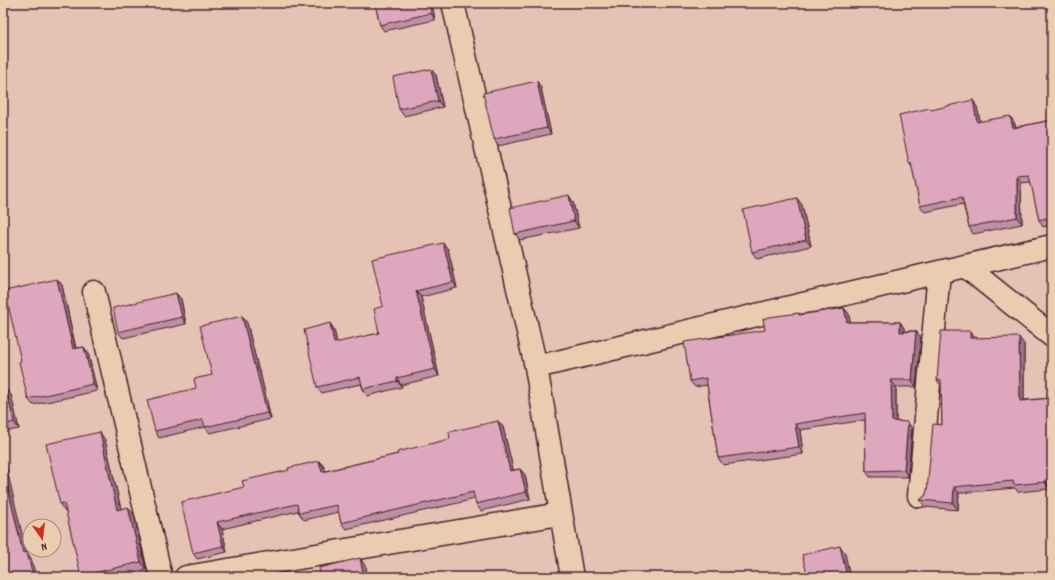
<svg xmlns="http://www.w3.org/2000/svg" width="1055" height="580" font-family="Dekko,sans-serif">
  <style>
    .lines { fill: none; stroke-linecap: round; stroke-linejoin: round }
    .minor-casing { stroke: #4a1f2b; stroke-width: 25 }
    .minor { stroke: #eacdb1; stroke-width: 22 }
    .wall { fill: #be90a3; stroke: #4a1f2b }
    .shaded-wall { fill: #9b7585; stroke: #4a1f2b }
    .building { fill: #dda7be; stroke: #4a1f2b }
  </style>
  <rect width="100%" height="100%" fill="#e6c2b5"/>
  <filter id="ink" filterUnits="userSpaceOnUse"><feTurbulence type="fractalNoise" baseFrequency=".025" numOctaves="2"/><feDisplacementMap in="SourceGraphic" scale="8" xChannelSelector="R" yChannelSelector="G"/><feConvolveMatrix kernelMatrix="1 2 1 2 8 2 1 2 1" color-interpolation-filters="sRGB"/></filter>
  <g filter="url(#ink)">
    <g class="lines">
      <g class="minor-casing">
        <path id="minor" d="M453,3L536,367L572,577
          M965,266L1052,336
          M94,292L161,577
          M536,367L939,272L1052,246
          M919,496L939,272
          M186,577L560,514"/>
      </g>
      <use href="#minor" class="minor"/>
    </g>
    <path class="wall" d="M375,3H432L435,20L384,31L380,25Z
      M436,75L443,107L404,116L399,109Z
      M541,88L551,134L498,146L494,139Z
      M977,107L980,122H1014L1016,127L1052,120V226H1051L1050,225L1043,227L1039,220L1031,182L1021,183L1022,224L973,234L969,227L963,204L925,212L920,206L912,167L909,163L930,108L931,110Z
      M573,202L579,228L520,240L515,234Z
      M802,205L811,246L757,259L752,252Z
      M448,249L457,288L421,297L439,376L401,385L402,387L367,396L363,389L361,384L321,393L317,387L330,323L334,330L337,343L379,333L383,306Z
      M57,279L62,285L76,348L84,347L88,353L97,391L33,405L28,399L21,361Z
      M181,299L186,324L123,338L118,332Z
      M844,308L849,314L850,322H900L904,328V331H916L921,338L916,387H896V421L912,429L908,477H870L866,471L865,420L800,430L803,454L723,465L718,458L707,385L695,387L690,381L765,330L799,313L800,314Z
      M242,316L247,323L258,368L260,372L271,419L210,433L205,427L159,438L155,431L196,388L212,375Z
      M974,337L1024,344V400L1052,398V486L1049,487V489L1018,492L1015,488L959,493L958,510L925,507L920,500L925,496L927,491L942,425L941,386L937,380Z
      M3,390L11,395L19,429L3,432Z
      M498,421L503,427L513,470L520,469L525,475L530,499L481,511L476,504L475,499L346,529L341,523L339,512L304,520L299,513L298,511L222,529L227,552L197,559L193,553L244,487L289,470L319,461L324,467L325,471L398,454L450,439Z
      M105,440L121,509L134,515L146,570L116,577H82L66,511L65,512L60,504Z"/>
    <path class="shaded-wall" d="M429,3H432L435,20L431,13Z
      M431,69L436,75L443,107L438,101Z
      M537,81L541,88L551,134L547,128Z
      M973,100L977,107L982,129L977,122Z
      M1010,116L1014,122L1017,134L1013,128Z
      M1017,176L1021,183L1022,224L1017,217Z
      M569,195L573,202L579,228L574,221Z
      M797,198L802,205L811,246L806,240Z
      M443,243L448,249L457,288L453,282Z
      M57,279L62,285L77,356L73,349Z
      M416,291L421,297L439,376L435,369Z
      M176,293L181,299L186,324L182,317Z
      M844,308L849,314L851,328L847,322Z
      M242,316L247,323L258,368L260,372L271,419L267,413L254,365Z
      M900,322L904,328V338L900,332Z
      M330,323L334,330L339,350L334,343Z
      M916,331L921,338L916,387L912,380Z
      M970,331L974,337V344L970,338Z
      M1019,337L1024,344V407L1020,401Z
      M84,347L88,353L97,391L93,384Z
      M397,378L401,385L402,387L397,381Z
      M891,380L896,387V428L892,421Z
      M6,389L11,395L19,429L14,422Z
      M498,421L503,427L515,477L510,471Z
      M908,422L912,429L908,477L904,470Z
      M795,424L800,430L803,454L799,447Z
      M100,432L105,440L123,518L117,510Z
      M3,453L28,559L23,553L3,467Z
      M319,461L324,467L327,479L322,472Z
      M520,469L525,475L530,499L526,492Z
      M1045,480L1049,487V489L1045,482Z
      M954,487L959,493L958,510L953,503Z
      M128,507L134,515L146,570L141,562Z
      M217,522L222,529L227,552L223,546Z
      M840,546L845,553L850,577H847Z
      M27,552L31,558L36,577H33Z
      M360,558L366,567L368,577H364Z"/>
    <path class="building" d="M375,3H429L431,13L380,25Z
      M431,69L438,101L399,109L393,77Z
      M537,81L547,128L494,139L483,93Z
      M973,100L977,122L1010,116L1013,128L1052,120V219L1047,220L1046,218L1039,220L1029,175L1017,176V217L969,227L962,197L920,206L911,163H909L899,115L930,108L931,110Z
      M569,195L574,221L515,234L510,208Z
      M797,198L806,240L752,252L743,210Z
      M443,243L453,282L416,291L435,369L397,378V381L363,389L360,377L317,387L304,330L330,323L334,343L379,333L374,309L383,306L372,259Z
      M1050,270H1052V281Z
      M57,279L73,349L84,347L93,384L28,399L19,362L21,361L5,291Z
      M176,293L182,317L118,332L113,308Z
      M844,308L847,322H900V332L916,331L912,380H891L892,421L908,422L904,470L866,471L865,413L795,424L799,447L718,458L706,378L690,381L684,342L765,330L763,319L769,317L799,313V315Z
      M242,316L254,365H255L267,413L205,427L203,420L155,431L147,400L196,388L194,379L212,375L200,326Z
      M941,331H970V338L1019,337L1020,401L1052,398V479L1045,480V482L1014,485L1013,481L954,487L953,503L920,500L925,496L927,491L933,424L942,425L941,380H937Z
      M6,389L14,422L3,425V390Z
      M498,421L510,471L520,469L526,492L476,504L473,492L341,523L337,505L299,513L297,504L217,522L223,546L193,553L181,502L244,487L242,481L289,470L288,468L319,461L322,472L398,454L397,452L450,439L449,432Z
      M100,432L117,510L128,507L141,562L81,576L64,503L60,504L46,444Z
      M3,467L23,553L27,552L33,577H3Z
      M840,546L847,577H808L802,555Z
      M360,558L364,577H321L319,568Z"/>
  </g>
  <rect width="1055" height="580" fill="none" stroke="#eacdb1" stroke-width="16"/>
  <rect x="8" y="8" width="1039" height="564" fill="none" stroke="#4a1f2b" stroke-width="1.5" filter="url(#ink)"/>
  <g transform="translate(42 538) rotate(166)"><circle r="19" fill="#eacdb1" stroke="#aa877b"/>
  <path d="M0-3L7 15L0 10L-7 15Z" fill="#c8321e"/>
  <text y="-6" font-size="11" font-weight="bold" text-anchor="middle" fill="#4a1f2b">N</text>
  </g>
</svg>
